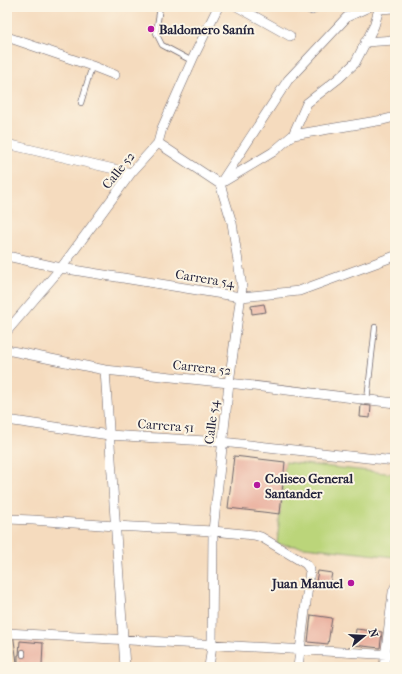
<svg xmlns="http://www.w3.org/2000/svg" width="402" height="674" font-family="'IM FELL French Canon',serif">
  <style>
    .green { fill: #bbd57a; stroke: #6e7c5a }
    .building { fill: #eab09f }
    .lines { fill: none; stroke-linecap: round; stroke-linejoin: round }
    .lane-casing { stroke: #6c6369; stroke-width: 6 }
    .street-casing { stroke: #6c6369; stroke-width: 10 }
    .secondary-casing { stroke: #6c6369; stroke-width: 14 }
    .lane { stroke: #fff; stroke-width: 4.5 }
    .street { stroke: #fff; stroke-width: 9 }
    .secondary { stroke: #fbe6c4; stroke-width: 12 }
    .poi-dot { fill: #b5179e; stroke: #fcf5e5; stroke-width: 1.5 }
    .labels { text-anchor: middle; stroke-width: 4; stroke-linejoin: round; paint-order: stroke }
    .poi-label { font-size: 13px; font-weight: bold; fill: #22223b; stroke: #fcf5e5; text-anchor: start }
    .street-label { font-size: 13px; fill: #22223b; stroke: #fcf5e5 }
  </style>
  <rect width="100%" height="100%" fill="#fcf5e5"/>
  <filter id="ink" filterUnits="userSpaceOnUse"><feTurbulence type="fractalNoise" baseFrequency=".025" numOctaves="2"/><feDisplacementMap in="SourceGraphic" scale="8" xChannelSelector="R" yChannelSelector="G"/><feConvolveMatrix kernelMatrix="1 2 1 2 8 2 1 2 1" color-interpolation-filters="sRGB"/></filter>
  <filter id="wash" filterUnits="userSpaceOnUse"><feTurbulence type="fractalNoise" baseFrequency=".012" numOctaves="4" result="noise"/><feDisplacementMap in="SourceGraphic" scale="16" xChannelSelector="R" yChannelSelector="G"/><feGaussianBlur stdDeviation="0.9" result="paint"/><feColorMatrix in="noise" values="0 0 0 0 0 0 0 0 0 0 0 0 0 0 0 0 0 1.4 0 .05"/><feComposite in="paint" operator="in"/></filter>
  <g filter="url(#wash)">
    <rect width="100%" height="100%" fill="#f5dbbe"/>
    <path class="green" d="M285,462L395,474V557L277,544Z"/>
    <g id="blocks">
      <path class="building" d="M264,304L266,312L252,314L251,306Z
        M361,405L371,406L370,418L360,417Z
        M234,456L285,462L280,514L228,508Z
        M318,571L332,573L330,583L316,581Z
        M311,615L332,618L328,644L308,642Z
        M356,629L382,632L380,648L354,645Z
        M20,641L43,643L42,665H29V666H26L24,663L22,662L20,663L18,665V655H19Z"/>
    </g>
  </g>
  <g filter="url(#ink)">
    <use href="#blocks" fill-opacity="0" stroke="#6c6369" stroke-width="1"/>
    <g class="lines">
      <g class="lane-casing">
        <path id="lane" d="M160,7L156,33L162,45L192,61
          M81,103L92,66
          M367,400L375,327
          M23,652V655
          M22,667V666"/>
      </g>
      <g class="street-casing">
        <path id="street" d="M238,7L290,36
          M306,7L312,10
          M7,37L92,66L115,75
          M365,42L395,40
          M293,135L307,103L338,79L355,63L374,26L379,9L395,8
          M158,143L220,184
          M7,144L131,173
          M223,182L273,152L293,135L383,120L395,117
          M220,184L288,80L347,17L369,7
          M7,256L61,268L241,297L299,291L395,256
          M7,331L61,268L131,173L158,143L162,128L194,56L218,7
          M7,350L105,370L229,383L395,403
          M105,370L125,667
          M7,420L109,435L222,442L395,461
          M7,519L33,520L115,526L213,531L254,535L261,537L306,564L310,570L298,667
          M7,633L395,655
          M209,667L212,645L213,531L229,383L242,287L232,223L220,184
          M384,667L393,592L395,587"/>
      </g>
      <g class="secondary-casing">
        <path id="secondary" d="M7,637L11,667"/>
      </g>
      <use href="#lane" class="lane"/>
      <use href="#street" class="street"/>
      <use href="#secondary" class="secondary"/>
    </g>
  </g>
  <g class="poi-dot">
    <circle cx="151" cy="29" r="4"/>
    <circle cx="257" cy="485" r="4"/>
    <circle cx="351" cy="583" r="4"/>
  </g>
  <g class="labels">
    <g class="poi-label">
      <text x="159" y="34">Baldomero Sanín</text>
      <text x="265" y="483">Coliseo General<tspan x="265" dy="15">Santander</tspan></text>
      <text x="343" y="588" text-anchor="end">Juan Manuel</text>
    </g>
    <g class="street-label">
      <text transform="translate(118 170) rotate(-51)" y="5">Calle 52</text>
      <text transform="translate(205 278) rotate(9)" y="5">Carrera 54</text>
      <text transform="translate(202 367) rotate(6)" y="5">Carrera 52</text>
      <text transform="translate(211 422) rotate(-83)" y="5">Calle 54</text>
      <text transform="translate(166 425) rotate(4)" y="5">Carrera 51</text>
    </g>
  </g>
  <rect width="402" height="674" fill="none" stroke="#fcf5e5" stroke-width="24"/>
  <g transform="translate(364 636) rotate(72)" stroke="#fcf5e5" stroke-width="3" paint-order="stroke">
  <path d="M0-3L7 15L0 10L-7 15Z" fill="#22223b"/>
  <text y="-6" font-size="11" font-weight="bold" text-anchor="middle" fill="#22223b">N</text>
  </g>
</svg>
